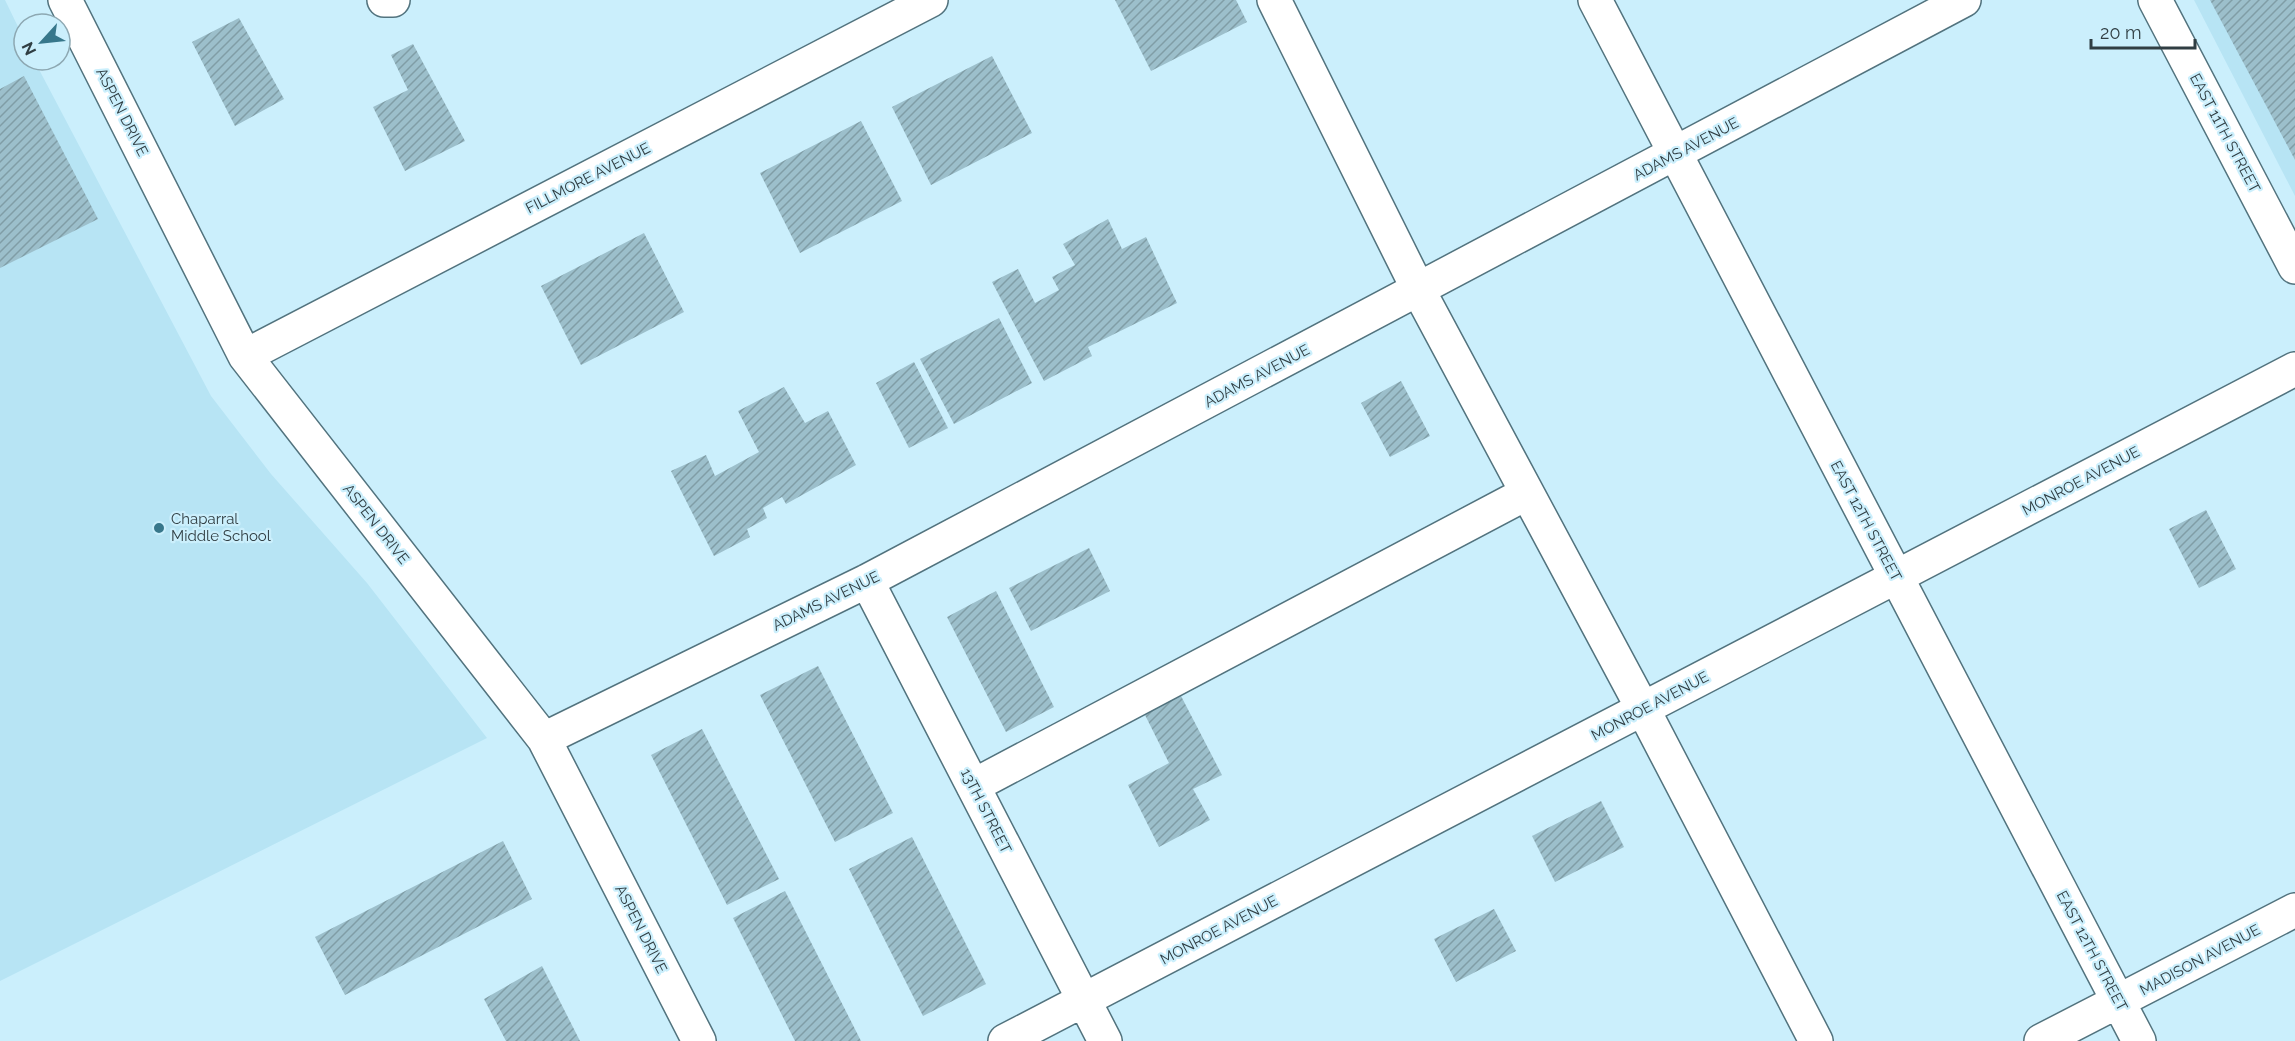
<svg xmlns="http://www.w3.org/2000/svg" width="2295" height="1041" font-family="Raleway,sans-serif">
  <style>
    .built { fill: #b7e4f4 }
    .building { fill: url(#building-hatch) }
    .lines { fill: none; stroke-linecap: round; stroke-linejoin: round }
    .minor-casing { stroke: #52737e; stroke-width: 36 }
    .minor { stroke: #fff; stroke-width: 33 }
    .poi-dot { fill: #37778b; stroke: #cbeffc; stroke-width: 2 }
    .labels { text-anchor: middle; stroke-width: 4.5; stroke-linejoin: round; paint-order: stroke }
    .street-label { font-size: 15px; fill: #303e43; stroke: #cbeffc }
    .poi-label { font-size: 15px; fill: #303e43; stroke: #cbeffc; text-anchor: start }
  </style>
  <defs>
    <pattern id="building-hatch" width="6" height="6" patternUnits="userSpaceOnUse" patternTransform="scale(1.5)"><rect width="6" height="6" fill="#9cbfcb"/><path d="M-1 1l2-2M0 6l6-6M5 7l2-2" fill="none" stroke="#809da6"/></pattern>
  </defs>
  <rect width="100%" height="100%" fill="#cbeffc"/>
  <path class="built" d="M0,0H5L24,39V60H34L211,396L271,474L367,583L487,738L0,981Z
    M2194,0H2295V196Z"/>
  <path class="building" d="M1115,0H1236L1247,22L1151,71Z
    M2210,0H2295V160Z
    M239,18L284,99L235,126L192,42Z
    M413,44L465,141L405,171L373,107L408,90L391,55Z
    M992,56L1032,133L931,185L892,107Z
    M24,76L98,219L0,268V89Z
    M861,121L902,201L800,253L760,173Z
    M1108,219L1122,249L1146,237L1177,303L1088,347L1092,356L1044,381L992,282L1018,269L1035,303L1059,290L1052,277L1075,265L1063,244Z
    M644,233L684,312L581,365L541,286Z
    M999,318L1032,383L954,424L920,359Z
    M914,362L948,428L909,448L876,383Z
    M1401,381L1430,436L1390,457L1361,403Z
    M784,387L805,423L828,411L856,465L786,504L782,497L763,508L767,518L747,529L750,537L714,556L671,471L706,455L715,476L759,452L738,411Z
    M2206,510L2236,569L2199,588L2169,529Z
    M1089,548L1110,591L1031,631L1009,588Z
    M996,591L1054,707L1006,732L947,617Z
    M818,666L893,813L835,842L760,695Z
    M1180,694L1222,775L1193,789L1210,820L1159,847L1128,785L1169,763L1144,713Z
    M702,729L779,879L727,905L651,755Z
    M1601,801L1624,847L1555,882L1532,836Z
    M912,837L986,984L923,1016L849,869Z
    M503,841L532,899L345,995L315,937Z
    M785,891L861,1041H795L733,918Z
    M1494,909L1516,951L1456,982L1434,939Z
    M542,966L580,1041H506L484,999Z"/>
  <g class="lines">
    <g class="minor-casing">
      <path id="minor" d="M65,0L245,356L544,739L699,1041
        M384,0H393
        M1274,0L1419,291L1643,709L1816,1041
        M1595,0L2139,1041
        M2155,0L2295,267
        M245,356L931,0
        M867,581L1105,1041
        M544,739L867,581L1964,0
        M973,786L1527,493
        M1005,1041L2295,369
        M2041,1041L2295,910"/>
    </g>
    <use href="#minor" class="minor"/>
  </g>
  <circle class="poi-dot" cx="159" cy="528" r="6"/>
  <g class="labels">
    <g class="street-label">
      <text transform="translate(122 112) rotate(63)" y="5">ASPEN DRIVE</text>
      <text transform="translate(2225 133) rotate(62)" y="5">EAST 11TH STREET</text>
      <text transform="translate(1686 149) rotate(-28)" y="5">ADAMS AVENUE</text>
      <text transform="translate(588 178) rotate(-27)" y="5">FILLMORE AVENUE</text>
      <text transform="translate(1257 376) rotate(-28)" y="5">ADAMS AVENUE</text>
      <text transform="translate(2081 481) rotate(-28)" y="5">MONROE AVENUE</text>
      <text transform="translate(1866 521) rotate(62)" y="5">EAST 12TH STREET</text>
      <text transform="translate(376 524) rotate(52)" y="5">ASPEN DRIVE</text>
      <text transform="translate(826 601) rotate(-26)" y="5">ADAMS AVENUE</text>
      <text transform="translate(1650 706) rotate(-28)" y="5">MONROE AVENUE</text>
      <text transform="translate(986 811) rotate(63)" y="5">13TH STREET</text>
      <text transform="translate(641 929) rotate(63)" y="5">ASPEN DRIVE</text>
      <text transform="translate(1219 930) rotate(-28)" y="5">MONROE AVENUE</text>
      <text transform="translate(2092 951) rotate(62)" y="5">EAST 12TH STREET</text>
      <text transform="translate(2200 960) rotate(-28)" y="5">MADISON AVENUE</text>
    </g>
    <g class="poi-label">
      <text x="171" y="524">Chaparral<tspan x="171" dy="17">Middle School</tspan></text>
    </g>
  </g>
  <g transform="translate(42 42) rotate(243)"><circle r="28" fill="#cbeffc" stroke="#8da8b2" stroke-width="1.5"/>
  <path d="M0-4.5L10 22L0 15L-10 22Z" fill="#37778b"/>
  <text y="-9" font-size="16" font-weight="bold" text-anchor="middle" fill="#303e43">N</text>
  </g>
  <path d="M2091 39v9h104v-9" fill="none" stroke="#303e43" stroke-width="3"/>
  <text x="2100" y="39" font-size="18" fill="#303e43" stroke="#cbeffc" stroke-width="4.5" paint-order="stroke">20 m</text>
</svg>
